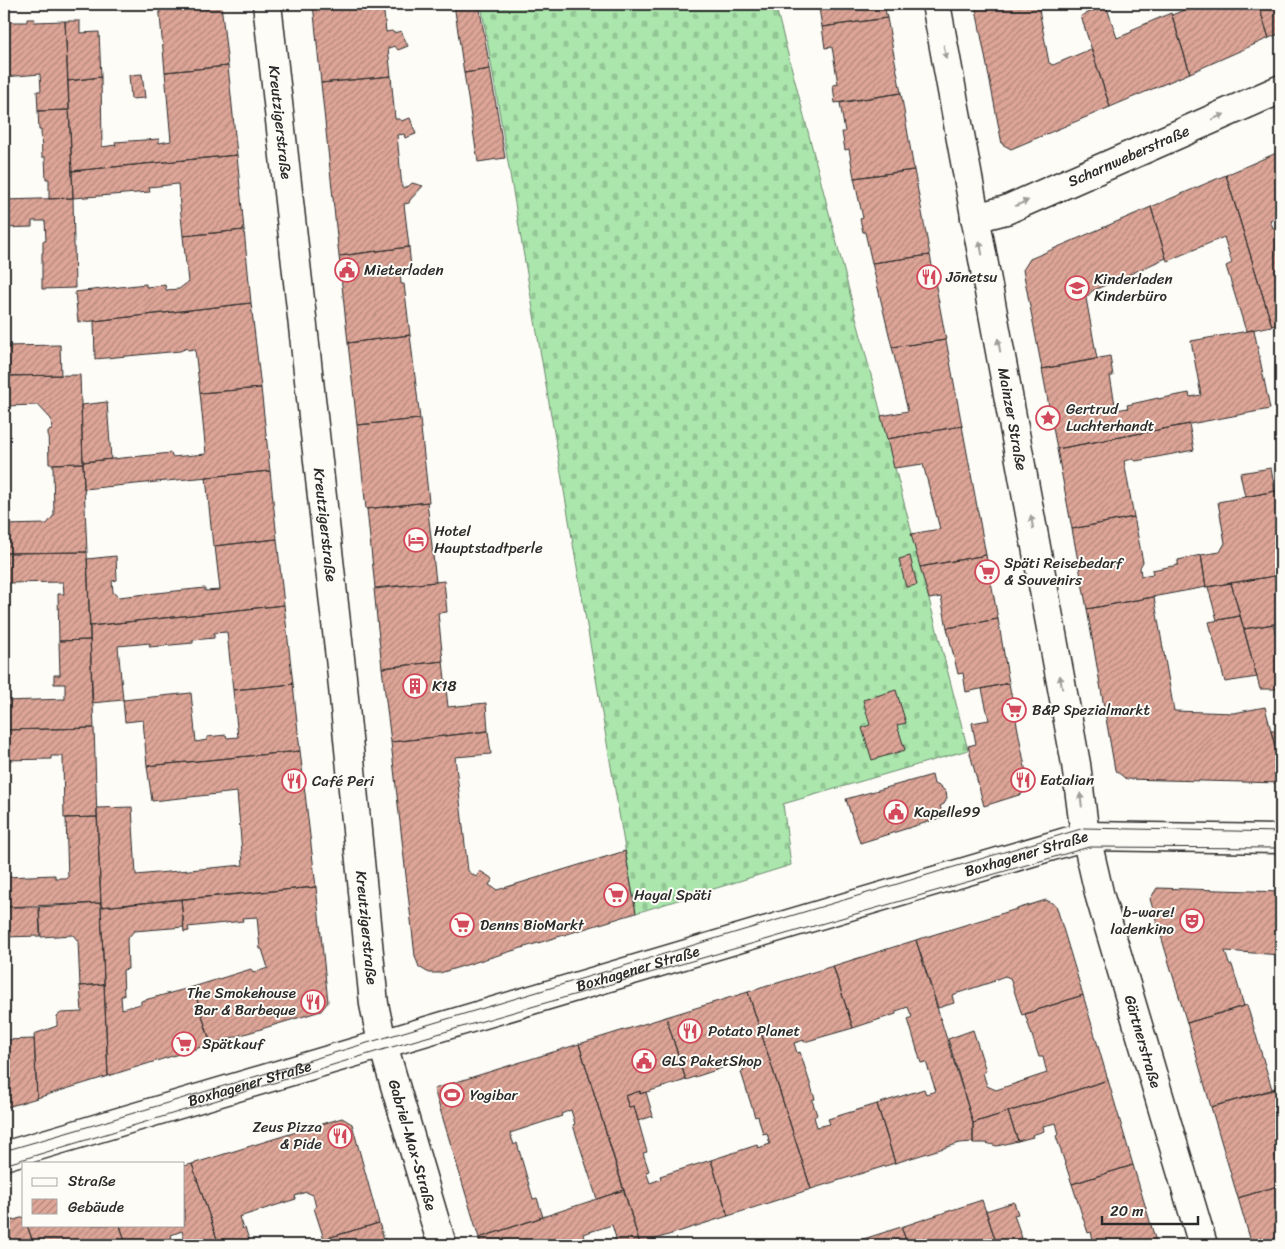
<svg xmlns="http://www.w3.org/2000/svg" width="1285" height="1249" font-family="Sriracha,sans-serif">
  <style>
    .cemetery { fill: url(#cemetery-stones); stroke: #6b896c }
    .building { fill: url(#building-hatch); stroke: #2b2b2b }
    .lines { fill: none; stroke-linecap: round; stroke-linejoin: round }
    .minor-casing { stroke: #2b2b2b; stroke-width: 31 }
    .minor { stroke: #fdfcf7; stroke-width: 28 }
    .tram { stroke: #2b2b2b; stroke-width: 1 }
    .oneway { fill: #9e9e9b }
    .labels { text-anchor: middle; stroke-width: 4; stroke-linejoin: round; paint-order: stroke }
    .street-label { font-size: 15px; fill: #2b2b2b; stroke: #fdfcf7 }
    .poi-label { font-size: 15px; fill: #2b2b2b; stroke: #fdfcf7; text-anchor: start }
  </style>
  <defs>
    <pattern id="cemetery-stones" width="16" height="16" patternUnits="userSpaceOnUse" patternTransform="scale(1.25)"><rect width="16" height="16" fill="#abe7ad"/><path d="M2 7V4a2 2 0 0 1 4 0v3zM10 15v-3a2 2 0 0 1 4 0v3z" fill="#93c695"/></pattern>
    <pattern id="building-hatch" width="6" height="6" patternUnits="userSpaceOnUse" patternTransform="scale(1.25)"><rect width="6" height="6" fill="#dda597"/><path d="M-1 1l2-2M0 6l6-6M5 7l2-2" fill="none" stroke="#b3877b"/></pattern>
  </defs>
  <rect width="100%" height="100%" fill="#fdfcf7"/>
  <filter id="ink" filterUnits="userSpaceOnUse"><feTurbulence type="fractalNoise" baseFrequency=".02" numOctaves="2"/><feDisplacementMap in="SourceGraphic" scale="10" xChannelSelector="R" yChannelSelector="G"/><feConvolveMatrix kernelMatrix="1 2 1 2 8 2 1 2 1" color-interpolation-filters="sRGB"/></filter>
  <g filter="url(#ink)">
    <path class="cemetery" d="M481,4H775L968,750L783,804L791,865L636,913Z"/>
    <path class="building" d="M159,4H221L228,66L165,72Z
      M313,4H383L386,32L392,31L394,33L401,31L408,46L398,50L395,46L388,48L391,76L321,83Z
      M454,4H479L490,69L464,73Z
      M822,4H884L887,18L822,27L819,8L822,7Z
      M975,4H1038L1049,63L1053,65L1091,49L1110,107L1011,149L1002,144Z
      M1198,4H1258L1269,38L1190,73L1172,15Z
      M1258,4H1281V33L1269,38Z
      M1106,5L1117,38L1132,32L1131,30L1171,13L1190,73L1110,107L1081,16Z
      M887,18L901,93L835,103L833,85L838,84L832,47L825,48L822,27Z
      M27,19H35L34,22L65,21L69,110L38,111L37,91H41L40,74L4,77V22H27Z
      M65,21H80V33L99,32L101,77L68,81Z
      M228,66L237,155L72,171L68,81L101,77L102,147L116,145L115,142L159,139V143L171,141L165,72Z
      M490,69L505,158L478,162L464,73Z
      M142,74L145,98L131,99L129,75Z
      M391,76L395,119H400L401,121L410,118L416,134L405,138L404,134L397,135L402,188L409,186L412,183L423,186L410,200L409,203L404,204L409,247L339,256L321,83Z
      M901,93L914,170L854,178L849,149L845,150L842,132H845L840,103Z
      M69,110L73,198L49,199V179H46L45,157H42L41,130H39L38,111Z
      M1281,151V215L1270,220L1273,228L1276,227L1281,244V324L1272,326L1226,175Z
      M237,155L244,230L183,236L178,184L149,187L150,192L73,198L72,171Z
      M914,170L930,255L872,263L865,232H863L860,219L863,218L854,178Z
      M1226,175L1272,326L1246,331L1226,266L1232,263L1224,237L1167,261L1166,258L1151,207Z
      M73,198L75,288L42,289V253H43V241H46L45,221H32V227L4,228V200Z
      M1151,207L1166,258L1092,291L1086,298L1097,359L1042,369L1023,270L1030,259Z
      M244,230L251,303L94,321L78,322L75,292L146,284V287L165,285L166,290L179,289L188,282L183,236Z
      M409,247L411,268L400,270L401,284H404L410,335L348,343L339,256Z
      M930,255L946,340L892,347L872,263Z
      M251,303L261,388L200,393L195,349L188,350L187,348L180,351L95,359L94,321Z
      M1254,330L1270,409L1057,449L1042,369L1110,356L1113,376H1110L1116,410L1128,408L1127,405L1158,398V399L1189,393L1190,397L1201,395L1191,341Z
      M410,335L420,419L357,425L348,343Z
      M946,340L962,426L887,439L881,416L908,411L892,347Z
      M60,345L61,375L4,376V346Z
      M80,375L83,463L49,464L48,431L52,430L51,419L38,405L4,406V376Z
      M261,388L270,471L84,489L83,462L171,453L172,457L206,454L200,393Z
      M107,402L111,459L83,462L81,405Z
      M420,419L429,502L366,509L357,425Z
      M1189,424L1194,450L1136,461L1133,459L1124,461L1134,517L1072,529L1057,449Z
      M962,426L986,555L920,567L911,534L940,529L923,464L894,468L887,439Z
      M83,463L87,552L4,553V525L47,524L54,515L53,464Z
      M1271,468L1275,491L1245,497L1240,473Z
      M270,471L277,539L213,546L206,477Z
      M1276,491L1281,516V575L1206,587L1201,555L1220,552L1225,543L1218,502Z
      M427,502L436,582L375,588L367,509Z
      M1134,517L1143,562L1140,567L1141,576L1153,574L1152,570L1178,565V560L1201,555L1206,587L1087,609L1072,529Z
      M277,539L284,605L90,626L87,559L116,556L117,580L112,581L113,592L118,597L205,588V591L220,590L215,546Z
      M87,552L90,640L59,641L58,594H64L63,582L7,583L6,553Z
      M4,553H6L7,583H4Z
      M986,555L998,619L947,628L941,597L929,599L920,567Z
      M910,556L917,585L906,587L899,559Z
      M1281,575V623L1244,629L1231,583Z
      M444,581L447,612L438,613L443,661L382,668L374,589Z
      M1231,583L1240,616L1217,620L1208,587Z
      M1154,597L1174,711L1234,713L1265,707L1281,770V783L1126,779L1115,770L1087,609Z
      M284,605L293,684L233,690L227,632L214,633V638L193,640V643L149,647L150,643L118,646L123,700L92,703L90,626Z
      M1240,616L1257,677L1225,682L1209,622Z
      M998,619L1009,683L966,692L963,673L958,674L947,628Z
      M1273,624L1281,653V689H1260L1244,629Z
      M90,640L94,728L4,730L5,701L65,699V684H54V675H60L59,641Z
      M443,661L448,707L486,703L488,731L391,742L382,668Z
      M1009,683L1028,783L1022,794L984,806L968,746L976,744L972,723L989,720L982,689Z
      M293,684L300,751L147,766L143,720L125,722L123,700L191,693L196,742L207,740V737L226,735L227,738L238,737L233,690Z
      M896,690L906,723L897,725L905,750L872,760L862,728L870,725L863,700Z
      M94,728L97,817L64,818L63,756H51V759L4,760V730Z
      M488,731L491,754L455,757L468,871L476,877L480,871L493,879L489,885L497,890L625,851L636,913L440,973H429L419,967L415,956L391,742Z
      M1271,731H1281V770Z
      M300,751L316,887L101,907L97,808L132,807L136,875L243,865L237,792L152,801L147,766Z
      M932,775L934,784L940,786L946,792L947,798L944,804L940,806L944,817L860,843L846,799Z
      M97,817L101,903L4,907V877L55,875V878H68L66,818Z
      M316,887L328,1002L321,1011L211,1044L193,987L251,969L253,973L268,968L262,949H260L257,917L242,918L243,921L188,927L189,931L184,932L181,899Z
      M1157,888L1281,892V955L1225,951L1229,964L1232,965L1244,1006L1187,1023L1150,899Z
      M181,899L184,927L134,931L127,939L128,969L123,970L124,996H121L122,1009L141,1004V1001L193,987L211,1044L108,1076L101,907Z
      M1046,900L1056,905L1083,995L1022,1015L1010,978L1005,976L994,980L995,981L952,995L954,1003L938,1008L916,940Z
      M101,903L104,984L80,986L78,941L73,935L41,937L39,907Z
      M4,907H39L40,936L4,937Z
      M916,940L973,1123V1142L960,1143L895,1163L877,1104L924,1089L926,1094L936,1091L926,1062L921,1063L908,1019L912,1017L908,1007L896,1011V1014L853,1028L833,966Z
      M833,966L853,1028L804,1042V1040L794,1043L797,1053L800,1052L815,1099L812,1100L817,1115L814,1117L817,1127L830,1124L828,1119L877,1104L895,1163L811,1189L748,992Z
      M104,984L108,1076L37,1098L34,1034L57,1026V1016L61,1013L82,1012L80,986Z
      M748,992L811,1189L728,1216L711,1160L757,1145L758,1148L770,1144L767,1133L763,1134L758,1116L755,1117L741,1072L744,1071L740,1059L728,1063V1066L686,1080L666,1017Z
      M1083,995L1108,1080L973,1123L948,1039L973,1030L986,1071L983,1073L987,1086L996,1090L1047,1073L1043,1057H1039L1025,1014Z
      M1247,1005L1272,1089L1276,1087L1277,1089L1211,1107L1187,1023Z
      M666,1017L686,1080L640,1094V1091L625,1096L629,1107L634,1106L647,1152L643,1153L649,1171L646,1172L650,1183L661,1179L660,1176L711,1160L728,1216L640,1244L579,1044Z
      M34,1039L37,1098L4,1108V1040Z
      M579,1044L624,1190L597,1199L573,1125L575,1124L571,1110L561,1114L562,1116L510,1133L514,1145L517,1143L533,1199L537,1198L543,1217L479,1238L434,1089Z
      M1108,1080L1133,1165L1072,1184L1056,1136L1059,1134L1056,1123L1043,1126L1044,1131L1032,1135L1033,1137L1018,1141L1008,1112Z
      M1281,1087V1185L1238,1198L1211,1107Z
      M640,1091V1094L646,1092L653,1116L638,1121L634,1106L629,1107L625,1096Z
      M1008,1112L1018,1141L997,1146L986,1143H973V1123Z
      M342,1118L352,1124L379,1223L324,1239L314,1208L316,1207L313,1195L306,1192L295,1196L296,1199L239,1217L243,1229L245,1228L251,1245H219L192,1164Z
      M192,1164L219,1245H184L186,1244L182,1231L171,1235L172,1238L165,1240L167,1245H157L155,1242L145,1245H126L120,1225H184V1166Z
      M1133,1165L1157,1245H1087L1094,1243L1091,1232L1088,1233L1072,1184Z
      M1281,1185V1245H1252L1238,1198Z
      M624,1190L640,1245H616L614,1241L616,1238L612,1225L583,1234L584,1238L566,1244L564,1240L550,1245H481L479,1238Z
      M982,1200L997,1245H908L901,1227Z
      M1014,1202L1018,1214L1014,1215L1022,1238L1018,1240L1019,1245H997L986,1211Z
      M24,1217V1225H27L34,1245H4V1223Z
      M379,1223L386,1245H301L324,1239Z
      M27,1225H120L126,1245H34Z
      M901,1227L908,1245H845Z"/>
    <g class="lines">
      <g class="minor-casing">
        <g id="minor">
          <path id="s1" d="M267,4L341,667L374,1004L381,1038L442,1245"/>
          <path id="s2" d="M936,4L1076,764L1084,828L1100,897L1203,1245"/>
          <path id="s3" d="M975,218L1006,210L1281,89"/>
          <path id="s4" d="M4,1156L1086,836L1281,839"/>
        </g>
      </g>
      <use href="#minor" class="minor"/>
      <path class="tram" d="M4,1151L97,1124L1084,828L1281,832
        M4,1165L385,1049L1089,847L1281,848"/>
    </g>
    <defs><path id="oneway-solid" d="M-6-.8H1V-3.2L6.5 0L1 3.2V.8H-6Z" transform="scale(1.25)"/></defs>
    <g class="oneway">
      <use href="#oneway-solid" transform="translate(945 52) rotate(79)"/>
      <use href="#oneway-solid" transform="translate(1218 117) rotate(-23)"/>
      <use href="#oneway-solid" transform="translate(1022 203) rotate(-24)"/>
      <use href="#oneway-solid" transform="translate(981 248) rotate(-100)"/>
      <use href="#oneway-solid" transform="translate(999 345) rotate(-100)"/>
      <use href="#oneway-solid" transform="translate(1032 522) rotate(-100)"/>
      <use href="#oneway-solid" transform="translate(1061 682) rotate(-100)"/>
      <use href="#oneway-solid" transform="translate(1081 800) rotate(-97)"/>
    </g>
  </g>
  <defs>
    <g id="civic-ring" transform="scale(1.25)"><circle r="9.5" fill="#fdfcf7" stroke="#d1495b" stroke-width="1.5"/><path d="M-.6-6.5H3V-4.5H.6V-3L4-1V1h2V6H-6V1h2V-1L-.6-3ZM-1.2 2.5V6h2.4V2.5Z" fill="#d1495b"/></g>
    <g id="restaurant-ring" transform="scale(1.25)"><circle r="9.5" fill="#fdfcf7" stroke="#d1495b" stroke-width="1.5"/><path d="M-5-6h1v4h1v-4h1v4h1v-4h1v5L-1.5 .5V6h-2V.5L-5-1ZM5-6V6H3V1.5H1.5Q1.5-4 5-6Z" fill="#d1495b"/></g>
    <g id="school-ring" transform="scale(1.25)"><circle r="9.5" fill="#fdfcf7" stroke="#d1495b" stroke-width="1.5"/><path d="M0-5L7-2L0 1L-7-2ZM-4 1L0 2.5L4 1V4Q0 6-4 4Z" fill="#d1495b"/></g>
    <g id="sight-ring" transform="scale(1.25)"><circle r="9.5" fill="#fdfcf7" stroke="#d1495b" stroke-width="1.5"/><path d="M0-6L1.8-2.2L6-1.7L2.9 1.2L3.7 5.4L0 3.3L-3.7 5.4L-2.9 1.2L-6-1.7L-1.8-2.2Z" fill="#d1495b"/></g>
    <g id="hotel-ring" transform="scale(1.25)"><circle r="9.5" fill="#fdfcf7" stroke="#d1495b" stroke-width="1.5"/><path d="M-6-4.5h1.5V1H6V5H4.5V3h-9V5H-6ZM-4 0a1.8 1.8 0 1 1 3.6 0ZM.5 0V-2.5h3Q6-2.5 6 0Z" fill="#d1495b"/></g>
    <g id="supermarket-ring" transform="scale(1.25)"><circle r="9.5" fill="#fdfcf7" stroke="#d1495b" stroke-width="1.5"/><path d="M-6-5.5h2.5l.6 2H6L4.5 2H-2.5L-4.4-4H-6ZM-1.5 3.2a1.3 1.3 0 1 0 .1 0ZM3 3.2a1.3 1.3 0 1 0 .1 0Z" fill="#d1495b"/></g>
    <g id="building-ring" transform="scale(1.25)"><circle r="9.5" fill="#fdfcf7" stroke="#d1495b" stroke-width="1.5"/><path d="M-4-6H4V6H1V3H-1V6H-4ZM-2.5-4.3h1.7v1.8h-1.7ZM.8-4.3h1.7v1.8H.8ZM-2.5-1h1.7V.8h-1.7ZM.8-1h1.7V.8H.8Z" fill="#d1495b"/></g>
    <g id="theatre-ring" transform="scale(1.25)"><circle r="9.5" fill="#fdfcf7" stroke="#d1495b" stroke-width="1.5"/><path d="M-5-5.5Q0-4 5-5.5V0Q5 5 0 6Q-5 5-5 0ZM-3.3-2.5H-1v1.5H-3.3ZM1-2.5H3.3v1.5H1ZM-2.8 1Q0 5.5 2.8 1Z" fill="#d1495b"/></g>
    <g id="stadium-ring" transform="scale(1.25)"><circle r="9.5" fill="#fdfcf7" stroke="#d1495b" stroke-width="1.5"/><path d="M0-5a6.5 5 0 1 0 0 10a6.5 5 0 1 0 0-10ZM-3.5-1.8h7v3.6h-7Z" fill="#d1495b"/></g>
  </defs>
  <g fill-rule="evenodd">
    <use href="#civic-ring" x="347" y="270"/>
    <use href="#restaurant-ring" x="929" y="277"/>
    <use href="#school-ring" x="1077" y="288"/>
    <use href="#sight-ring" x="1048" y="418"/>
    <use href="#hotel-ring" x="416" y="540"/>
    <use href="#supermarket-ring" x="987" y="572"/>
    <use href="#building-ring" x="415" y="686"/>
    <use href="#supermarket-ring" x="1014" y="710"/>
    <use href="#restaurant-ring" x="1023" y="780"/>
    <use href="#restaurant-ring" x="294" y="781"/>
    <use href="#civic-ring" x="896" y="812"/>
    <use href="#supermarket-ring" x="616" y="895"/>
    <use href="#theatre-ring" x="1192" y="921"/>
    <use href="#supermarket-ring" x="462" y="925"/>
    <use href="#restaurant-ring" x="313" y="1002"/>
    <use href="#restaurant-ring" x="690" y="1031"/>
    <use href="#supermarket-ring" x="184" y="1044"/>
    <use href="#civic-ring" x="644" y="1061"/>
    <use href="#stadium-ring" x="452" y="1095"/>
    <use href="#restaurant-ring" x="340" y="1136"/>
  </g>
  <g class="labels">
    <g class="street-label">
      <text dy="5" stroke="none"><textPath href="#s1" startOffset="119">Kreutzigerstraße</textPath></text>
      <text dy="5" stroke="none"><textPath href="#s3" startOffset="166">Scharnweberstraße</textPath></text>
      <text dy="5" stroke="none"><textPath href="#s2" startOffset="422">Mainzer Straße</textPath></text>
      <text dy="5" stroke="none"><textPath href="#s1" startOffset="524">Kreutzigerstraße</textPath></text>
      <text dy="5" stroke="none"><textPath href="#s4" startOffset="1066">Boxhagener Straße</textPath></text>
      <text dy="5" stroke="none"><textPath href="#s1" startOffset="929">Kreutzigerstraße</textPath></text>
      <text dy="5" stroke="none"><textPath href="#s4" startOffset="661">Boxhagener Straße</textPath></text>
      <text dy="5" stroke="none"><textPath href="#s2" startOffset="1059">Gärtnerstraße</textPath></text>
      <text dy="5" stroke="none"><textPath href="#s4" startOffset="256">Boxhagener Straße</textPath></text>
      <text dy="5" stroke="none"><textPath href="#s1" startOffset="1152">Gabriel-Max-Straße</textPath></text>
    </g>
    <g class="poi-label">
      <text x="364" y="275">Mieterladen</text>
      <text x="946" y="282">Jōnetsu</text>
      <text x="1094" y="284">Kinderladen<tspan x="1094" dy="17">Kinderbüro</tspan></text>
      <text x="1066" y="414">Gertrud<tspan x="1066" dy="17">Luchterhandt</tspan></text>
      <text x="434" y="536">Hotel<tspan x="434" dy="17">Hauptstadtperle</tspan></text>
      <text x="1004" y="568">Späti Reisebedarf<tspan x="1004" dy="17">&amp; Souvenirs</tspan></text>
      <text x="432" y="691">K18</text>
      <text x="1032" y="715">B&amp;P Spezialmarkt</text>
      <text x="1040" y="785">Eatalian</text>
      <text x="312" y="786">Café Peri</text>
      <text x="914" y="817">Kapelle99</text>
      <text x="634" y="900">Hayal Späti</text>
      <text x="1174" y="917" text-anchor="end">b-ware!<tspan x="1174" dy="17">ladenkino</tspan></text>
      <text x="480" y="930">Denns BioMarkt</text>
      <text x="296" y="998" text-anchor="end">The Smokehouse<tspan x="296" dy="17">Bar &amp; Barbeque</tspan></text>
      <text x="708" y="1036">Potato Planet</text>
      <text x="202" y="1049">Spätkauf</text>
      <text x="662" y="1066">GLS PaketShop</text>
      <text x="470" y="1100">Yogibar</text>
      <text x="322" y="1132" text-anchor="end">Zeus Pizza<tspan x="322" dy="17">&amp; Pide</tspan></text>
    </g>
  </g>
  <rect width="1285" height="1249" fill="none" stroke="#fdfcf7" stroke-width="20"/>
  <rect x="10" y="10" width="1265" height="1229" fill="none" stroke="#2b2b2b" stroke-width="2" filter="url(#ink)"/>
  <rect x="22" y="1162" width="162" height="65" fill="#fdfcf7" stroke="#a9a8a5"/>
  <rect x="32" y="1178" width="25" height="8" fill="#fdfcf7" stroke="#a9a8a5"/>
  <text x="68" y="1186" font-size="15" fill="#2b2b2b">Straße</text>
  <rect x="32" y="1199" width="25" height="15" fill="url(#building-hatch)" stroke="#a9a8a5"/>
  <text x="68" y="1212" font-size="15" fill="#2b2b2b">Gebäude</text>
  <path d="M1102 1216v8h96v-8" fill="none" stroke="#2b2b2b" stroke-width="2.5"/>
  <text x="1110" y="1216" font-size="15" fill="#2b2b2b" stroke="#fdfcf7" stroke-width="4" paint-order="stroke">20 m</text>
</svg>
